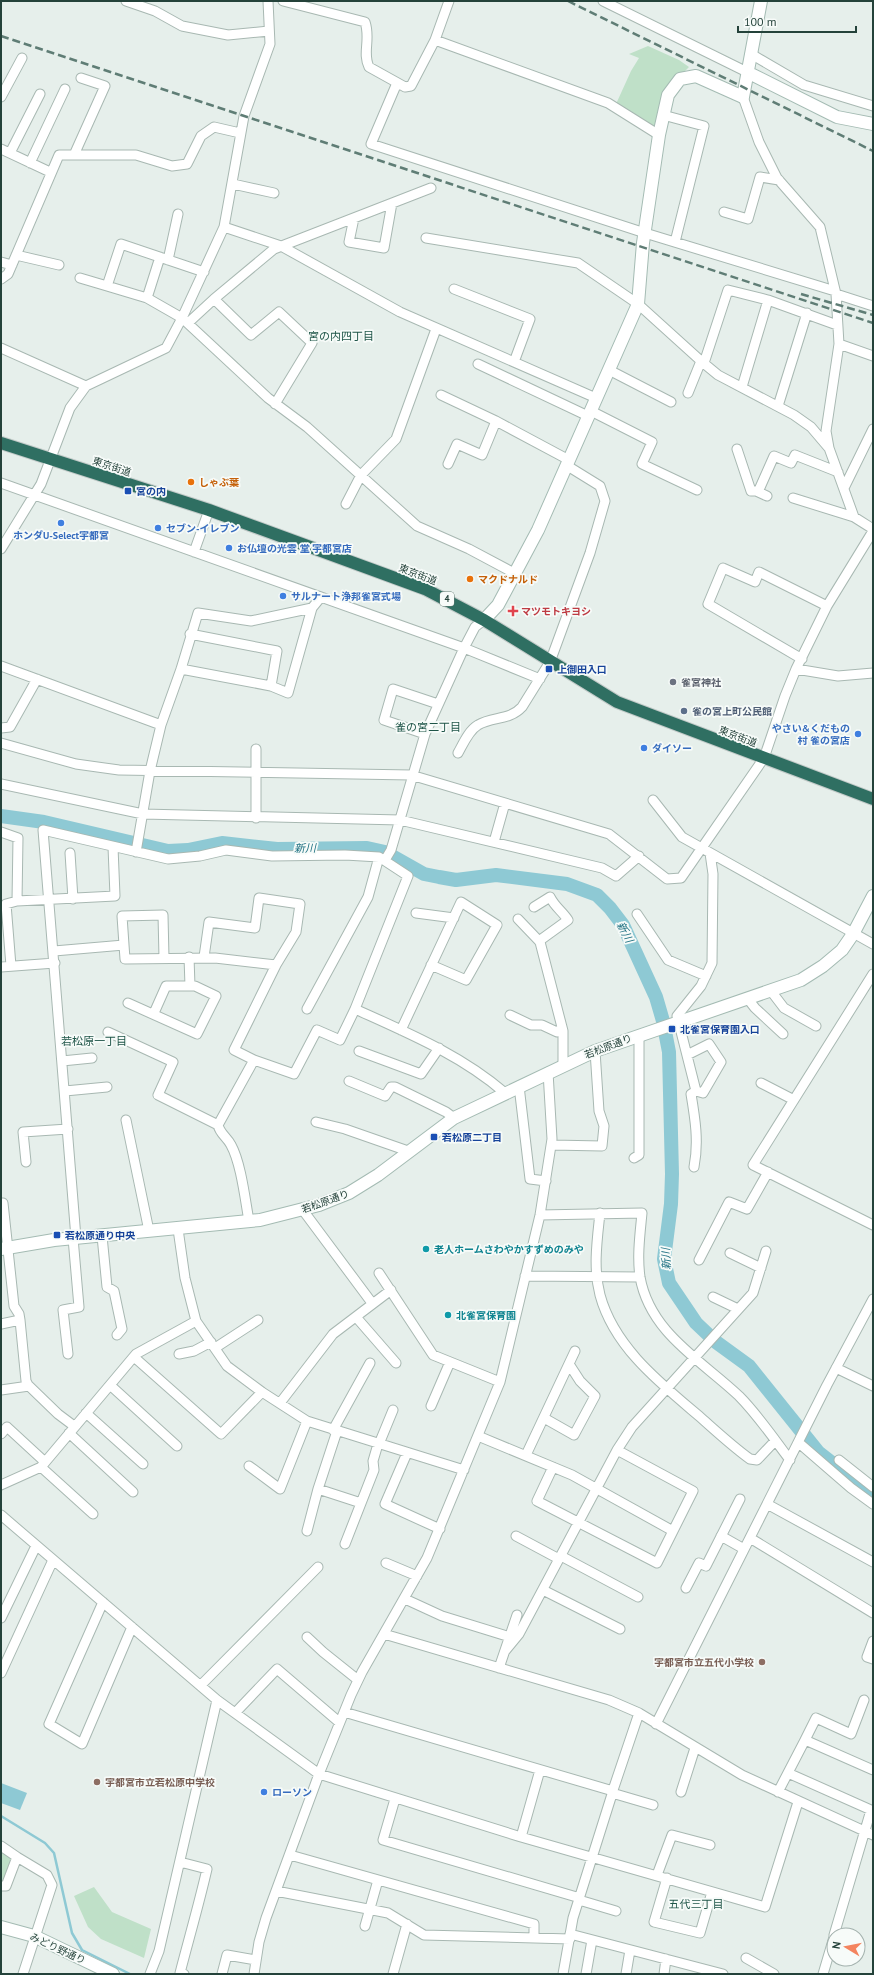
<svg xmlns="http://www.w3.org/2000/svg" width="874" height="1975" font-family="'PT Sans','Noto Sans JP',sans-serif">
  <style>
    .green { fill: #bfe0c8 }
    .water { fill: #8ec9d4 }
    .lines { fill: none; stroke-linecap: round; stroke-linejoin: round }
    .stream { stroke: #8ec9d4; stroke-width: 2.5 }
    .river { stroke: #8ec9d4; stroke-width: 14 }
    .street-casing { stroke: #a8b8b2; stroke-width: 11 }
    .secondary-casing { stroke: #a4bbb3; stroke-width: 14 }
    .highway-casing { stroke: #c2cac8; stroke-width: 14 }
    .street { stroke: #fff; stroke-width: 9 }
    .secondary { stroke: #fff; stroke-width: 12 }
    .highway { stroke: #2f6f62; stroke-width: 12 }
    .rail { stroke: #5f7d75; stroke-width: 2.5; stroke-dasharray: 8 4; stroke-linecap: butt }
    .food-dot { fill: #e8710a; stroke: #f7fbf9; stroke-width: 1.5 }
    .transit-dot { fill: #1a4fb4; stroke: #f7fbf9; stroke-width: 1.5 }
    .shop-dot { fill: #3f7fe0; stroke: #f7fbf9; stroke-width: 1.5 }
    .health-dot { fill: #e0444e; stroke: #f7fbf9; stroke-width: 1.5 }
    .worship-dot { fill: #6b7280; stroke: #f7fbf9; stroke-width: 1.5 }
    .service-dot { fill: #5c6f8a; stroke: #f7fbf9; stroke-width: 1.5 }
    .culture-dot { fill: #0f9aa8; stroke: #f7fbf9; stroke-width: 1.5 }
    .education-dot { fill: #8d6e63; stroke: #f7fbf9; stroke-width: 1.5 }
    .labels { text-anchor: middle; stroke-width: 3.5; stroke-linejoin: round; paint-order: stroke }
    .shield { fill: #f7fbf9; stroke: #637a73; stroke-width: 1 }
    .shield-label { font-size: 9px; font-weight: bold; fill: #24423a }
    .street-label { font-size: 10px; fill: #24423a; stroke: #f7fbf9 }
    .food-label { font-size: 10px; font-weight: bold; fill: #c56008; stroke: #f7fbf9; text-anchor: start }
    .transit-label { font-size: 10px; font-weight: bold; fill: #164399; stroke: #f7fbf9; text-anchor: start }
    .shop-label { font-size: 10px; font-weight: bold; fill: #366cbe; stroke: #f7fbf9; text-anchor: start }
    .health-label { font-size: 10px; font-weight: bold; fill: #be3a42; stroke: #f7fbf9; text-anchor: start }
    .worship-label { font-size: 10px; font-weight: bold; fill: #5b616d; stroke: #f7fbf9; text-anchor: start }
    .service-label { font-size: 10px; font-weight: bold; fill: #4e5e75; stroke: #f7fbf9; text-anchor: start }
    .culture-label { font-size: 10px; font-weight: bold; fill: #0d838f; stroke: #f7fbf9; text-anchor: start }
    .education-label { font-size: 10px; font-weight: bold; fill: #785e54; stroke: #f7fbf9; text-anchor: end }
    .neighbourhood-label { font-size: 11px; fill: #1f5548; stroke: #f7fbf9 }
    .water-label { font-size: 11px; font-style: italic; fill: #1c6f80; stroke: #f7fbf9 }
  </style>
  <rect width="100%" height="100%" fill="#e6efeb"/>
  <path class="green" d="M648,46L679,60L689,67L682,74L673,77L665,92L656,130L616,104L631,71L639,58L629,54Z
    M1,1851L13,1858L3,1882H1Z
    M94,1887L112,1912L151,1929L144,1958L101,1939L88,1927L74,1896Z"/>
  <path class="water" d="M1,1783L27,1793L20,1810L1,1803Z"/>
  <g class="lines">
    <path class="stream" d="M1,1816L45,1843L54,1853L72,1933L82,1950L130,1974"/>
    <path class="river" d="M1,816L44,822L168,851L188,850L222,843L277,849L367,848L385,852L424,874L439,877L456,880L496,875L567,884L597,895L610,908L623,925L656,997L663,1021L669,1052L672,1174L671,1204L664,1259L669,1283L696,1323L716,1342L749,1366L818,1452L873,1495"/>
    <g class="street-casing">
      <path id="street" d="M126,1L155,11L182,26L228,35L269,31
        M283,1L365,22C371,39 362,53 369,67L405,87L411,86L435,40L449,1
        M603,1L747,72
        M435,40L608,103L659,135
        M751,54L804,85L873,106
        M397,83L371,144L645,233L835,291
        M1,97L22,58
        M743,97L759,142L777,178L820,227L836,294L839,344L826,431L829,448L854,517L873,529
        M663,115L704,126L675,242
        M1,149L50,172
        M10,153L40,94
        M74,155L105,86L81,78
        M30,163L65,89
        M233,184L274,193
        M724,212L748,219L760,177L779,180
        M354,218L349,242L384,248L392,203
        M224,227L281,246L400,312L596,398
        M426,238L578,263L638,304L701,361L718,375L794,415L811,427L828,447
        M16,255L59,265
        M168,260L178,214
        M1,262L12,265
        M80,278L107,286L121,244L204,272
        M1,279L8,274L59,155H136L172,166L187,164L201,136L214,127L240,133
        M107,286L147,298L182,318L268,398L307,427L417,526L469,549L516,574
        M454,289L530,319L514,362
        M836,294L873,306
        M147,298L160,257
        M214,299L251,335L279,312L312,343L275,404
        M188,323L214,299L274,249L431,188
        M839,344L873,356
        M1,348L86,386
        M704,363L728,290L768,300L837,325
        M478,364L588,416
        M609,370L671,402
        M742,387L768,300
        M688,393L701,361
        M441,395L496,421
        M778,406L807,313
        M591,411L652,442L642,464L697,490
        M737,449L751,491H756L767,496
        M448,464L457,444L482,455L496,421L569,460
        M1,483L464,648L540,679
        M844,488L873,429
        M758,492L774,456L791,463L795,455L838,472
        M793,498L854,517
        M346,504L361,475L396,439L436,329
        M1,549L41,484L70,408L86,386L166,348L182,318L224,227L244,116L270,44L268,1
        M194,552L209,510
        M190,634L277,651L271,686
        M802,659L708,604L723,568L755,582L759,572L827,606
        M1,666L161,725L150,771L136,852
        M181,669L271,686L288,693L312,608
        M796,669L838,676L873,673
        M161,725L181,669L198,613L251,621L312,608L321,597
        M1,728L10,727L37,679
        M425,734L384,720L393,689L438,704
        M1,743L76,764L119,770L411,775L609,834L667,879L681,878L764,758L785,696L796,669L827,606L873,531
        M256,749V818
        M458,753C463,744 469,730 478,725C493,716 509,721 522,707L550,662L590,553L605,501L600,486L566,465
        M1,784L143,814L400,820L602,868L616,876L639,856
        M653,800L682,837L873,944
        M1,832L18,838L17,901
        M494,842L505,803
        M70,853L73,899
        M385,860L391,850L425,734L464,648L475,627L484,620
        M534,907L550,897C555,907 562,911 568,920L539,941
        M416,913L454,918
        M637,914L668,960L706,976
        M518,919L540,942L563,1031V1065
        M124,945L122,916L163,915L164,958
        M54,951L124,945L125,959L215,958L276,965L296,932L300,904L259,898L255,928L209,922L204,957
        M189,957L190,986
        M276,965L234,1050L254,1060L294,1074L317,1030L340,1040L355,1009
        M11,966L6,904L17,901L115,896L113,847
        M1,967L55,963
        M873,974L753,1165L873,1225
        M771,991L784,1008L816,1026
        M748,999L755,1008L783,1034
        M128,1003L197,1034L216,996L195,986H166L154,1013
        M307,1009L368,897L379,857
        M510,1015L531,1025H542L557,1032L562,1028
        M401,1030C421,987 441,944 461,902L497,925L466,980L431,965
        M108,1032L173,1062L158,1095L218,1125C220,1134 227,1137 231,1145C241,1163 245,1199 249,1221
        M359,1051L421,1074L439,1048
        M687,1055L709,1044L721,1062L703,1093L696,1091
        M62,1061L92,1058
        M349,1081L385,1096L391,1087H395L446,1112L454,1118
        M761,1083L794,1100
        M519,1086L530,1179L546,1181
        M65,1091L107,1087
        M126,1120L149,1231
        M316,1122L345,1129L408,1151
        M218,1125L254,1060
        M552,1145L602,1146L604,1126L599,1111L595,1051
        M634,1158L639,1155V1035
        M26,1162L23,1132L68,1129
        M694,1167C699,1142 695,1118 691,1094L696,1091L677,1016L701,986L712,963L713,874L710,853
        M3,1203L14,1306L19,1314L20,1320L26,1381L28,1385L58,1414L74,1426
        M302,1209L372,1303
        M600,1213C597,1241 593,1268 600,1295C614,1347 660,1383 699,1416C716,1431 732,1446 750,1459L757,1460L775,1441
        M540,1215L642,1213C640,1234 637,1256 640,1277C650,1333 701,1360 739,1396C758,1415 774,1439 790,1460
        M178,1229L185,1278L196,1321L227,1366L262,1392L307,1421L464,1470
        M102,1236L107,1287L114,1291L122,1329L117,1335
        M76,1238L43,830L168,859L200,856L226,850L272,856L345,855L379,857L408,876L355,1009C408,1033 461,1055 505,1093
        M730,1253L761,1268
        M699,1260L729,1202L747,1209L768,1172
        M379,1273L433,1355L500,1382
        M525,1276L640,1277
        M713,1297L738,1309
        M356,1317L396,1363
        M1,1324L20,1320
        M215,1348L258,1320
        M68,1354L63,1310L79,1307L73,1238
        M179,1354L194,1351L211,1342
        M134,1357L221,1434L262,1392
        M836,1368L873,1386
        M110,1385L177,1446
        M1,1390L29,1386
        M280,1403L333,1334L391,1290
        M431,1406L450,1362
        M86,1413L143,1464
        M544,1418L574,1435L595,1396L580,1381L569,1364
        M333,1430L370,1363
        M69,1433L133,1492
        M1,1434L7,1427L45,1462
        M478,1436L572,1475L673,1531
        M799,1443L851,1488L873,1504
        M379,1444L393,1410
        M407,1453L385,1504L440,1529
        M526,1455L575,1351
        M839,1460L873,1487
        M249,1466L280,1489L307,1421
        M41,1467L93,1514
        M553,1467L537,1501L657,1563L693,1491L617,1450
        M1,1485L41,1467L136,1354L196,1321
        M318,1489L361,1503
        M767,1504L873,1562
        M1,1515L217,1700L319,1774L521,1837L765,1907L798,1802
        M307,1531L318,1489L337,1431
        M516,1536L559,1559
        M721,1536L744,1549
        M750,1538L873,1613
        M345,1544L374,1470L373,1461L378,1444
        M561,1556L638,1597
        M386,1563L417,1576
        M686,1588L699,1563L706,1566L740,1499
        M543,1590L620,1629
        M405,1599L442,1616L510,1637
        M103,1602L49,1724L82,1744L132,1627
        M1,1618L36,1546
        M384,1634L609,1700L639,1713L742,1775L873,1835
        M307,1637L323,1652L358,1680
        M873,1641L867,1657L873,1659
        M505,1651L519,1634L617,1450L632,1427L753,1293L766,1251
        M499,1668L517,1615
        M1,1673L53,1560
        M201,1685L318,1567
        M344,1712L613,1791L573,1918L563,1974
        M235,1713L277,1669L339,1722
        M639,1713L612,1793L653,1805
        M656,1724L827,1385L873,1299
        M805,1740L816,1718L851,1734L864,1700
        M788,1773L871,1810L834,1935
        M681,1792L695,1748
        M778,1792L805,1740L873,1770
        M395,1799L383,1840L580,1898
        M521,1837L540,1770
        M1,1846L17,1857L6,1886H1
        M290,1855L534,1924V1938
        M17,1857L47,1875L52,1885L23,1974
        M180,1862L207,1869C199,1904 189,1938 180,1973L184,1974
        M657,1875L672,1835L710,1845
        M667,1878L654,1922L700,1933L712,1892
        M276,1891L388,1913L424,1935L570,1939
        M579,1900L616,1911
        M365,1926L378,1880
        M570,1934L723,1974
        M746,1958L774,1974
        M150,1974L159,1951L217,1700
        M222,1974L227,1955L256,1960
        M254,1974L259,1942L266,1918L319,1774L351,1695L362,1672L427,1558L500,1382L540,1215L552,1139L548,1072
        M393,1974L407,1924
        M586,1974L592,1940
        M626,1974L630,1950
        M664,1974L666,1959
        M823,1974L834,1937"/>
    </g>
    <g class="secondary-casing">
      <path id="secondary" d="M747,72L837,117L873,124
        M484,620L498,605L538,530L638,304L643,243L659,135L668,95L680,79L696,76L743,97L761,1
        M1,1249L54,1240L260,1220L319,1205L349,1193L378,1175L454,1118L595,1051L801,980L823,966L842,950L853,934L873,896
        M1,1927L34,1936L113,1974"/>
    </g>
    <g class="highway-casing">
      <path id="highway" d="M1,443L209,510L425,589L484,620L617,702L873,799"/>
    </g>
    <use href="#street" class="street"/>
    <use href="#secondary" class="secondary"/>
    <use href="#highway" class="highway"/>
    <path class="rail" d="M568,1L873,151
      M1,36L873,323
      M801,294L873,315"/>
  </g>
  <g class="food-dot">
    <circle cx="191" cy="482" r="4"/>
    <circle cx="470" cy="579" r="4"/>
  </g>
  <g class="transit-dot">
    <rect x="124" y="487" width="8" height="8" rx="2"/>
    <rect x="545" y="665" width="8" height="8" rx="2"/>
    <rect x="668" y="1025" width="8" height="8" rx="2"/>
    <rect x="430" y="1133" width="8" height="8" rx="2"/>
    <rect x="53" y="1231" width="8" height="8" rx="2"/>
  </g>
  <g class="shop-dot">
    <circle cx="61" cy="523" r="4"/>
    <circle cx="158" cy="528" r="4"/>
    <circle cx="229" cy="548" r="4"/>
    <circle cx="283" cy="596" r="4"/>
    <circle cx="858" cy="734" r="4"/>
    <circle cx="644" cy="748" r="4"/>
    <circle cx="264" cy="1792" r="4"/>
  </g>
  <path class="health-dot" d="M511 605h4v4h4v4h-4v4h-4v-4h-4v-4h4z"/>
  <circle class="worship-dot" cx="673" cy="682" r="4"/>
  <circle class="service-dot" cx="684" cy="711" r="4"/>
  <g class="culture-dot">
    <circle cx="426" cy="1249" r="4"/>
    <circle cx="448" cy="1315" r="4"/>
  </g>
  <g class="education-dot">
    <circle cx="762" cy="1662" r="4"/>
    <circle cx="97" cy="1782" r="4"/>
  </g>
  <g class="labels">
    <rect class="shield" x="440" y="592" width="14" height="14" rx="3"/>
    <g class="shield-label">
      <text x="447" y="602">4</text>
    </g>
    <g class="street-label">
      <text transform="translate(112 466) rotate(18)" y="4">東京街道</text>
      <text transform="translate(418 574) rotate(21)" y="4">東京街道</text>
      <text transform="translate(738 736) rotate(21)" y="4">東京街道</text>
      <text transform="translate(608 1046) rotate(-21)" y="4">若松原通り</text>
      <text transform="translate(325 1201) rotate(-20)" y="4">若松原通り</text>
      <text transform="translate(58 1948) rotate(25)" y="4">みどり野通り</text>
    </g>
    <g class="food-label">
      <text x="199" y="486">しゃぶ葉</text>
      <text x="478" y="583">マクドナルド</text>
    </g>
    <g class="transit-label">
      <text x="136" y="495">宮の内</text>
      <text x="557" y="673">上御田入口</text>
      <text x="680" y="1033">北雀宮保育園入口</text>
      <text x="442" y="1141">若松原二丁目</text>
      <text x="65" y="1239">若松原通り中央</text>
    </g>
    <g class="shop-label">
      <text x="166" y="532">セブン-イレブン</text>
      <text x="61" y="539" text-anchor="middle">ホンダU-Select宇都宮</text>
      <text x="237" y="552">お仏壇の光雲 堂 宇都宮店</text>
      <text x="291" y="600">サルナート浄邦雀宮式場</text>
      <text x="850" y="732" text-anchor="end">やさい&amp;くだもの<tspan x="850" dy="12">村 雀の宮店</tspan></text>
      <text x="652" y="752">ダイソー</text>
      <text x="272" y="1796">ローソン</text>
    </g>
    <g class="health-label">
      <text x="521" y="615">マツモトキヨシ</text>
    </g>
    <g class="worship-label">
      <text x="681" y="686">雀宮神社</text>
    </g>
    <g class="service-label">
      <text x="692" y="715">雀の宮上町公民館</text>
    </g>
    <g class="culture-label">
      <text x="434" y="1253">老人ホームさわやかすずめのみや</text>
      <text x="456" y="1319">北雀宮保育園</text>
    </g>
    <g class="education-label">
      <text x="754" y="1666">宇都宮市立五代小学校</text>
      <text x="105" y="1786" text-anchor="start">宇都宮市立若松原中学校</text>
    </g>
    <g class="neighbourhood-label">
      <text x="341" y="340">宮の内四丁目</text>
      <text x="428" y="731">雀の宮二丁目</text>
      <text x="94" y="1045">若松原一丁目</text>
      <text x="696" y="1908">五代三丁目</text>
    </g>
    <g class="water-label">
      <text transform="translate(305 848) rotate(-1)" y="4">新川</text>
      <text transform="translate(625 932) rotate(61)" y="4">新川</text>
      <text transform="translate(666 1259) rotate(-93)" y="4">新川</text>
    </g>
  </g>
  <rect width="874" height="1975" fill="none" stroke="#24423a" stroke-width="4"/>
  <g transform="translate(846 1947) rotate(280)"><circle r="19" fill="#f7fbf9" stroke="#a3b1ad"/>
  <path d="M0-3L7 15L0 10L-7 15Z" fill="#f4845f"/>
  <text y="-6" font-size="11" font-weight="bold" text-anchor="middle" fill="#24423a">N</text>
  </g>
  <path d="M738 26v6h118v-6" fill="none" stroke="#24423a" stroke-width="2"/>
  <text x="744" y="26" font-size="12" fill="#24423a" stroke="#f7fbf9" stroke-width="3" paint-order="stroke">100 m</text>
</svg>
